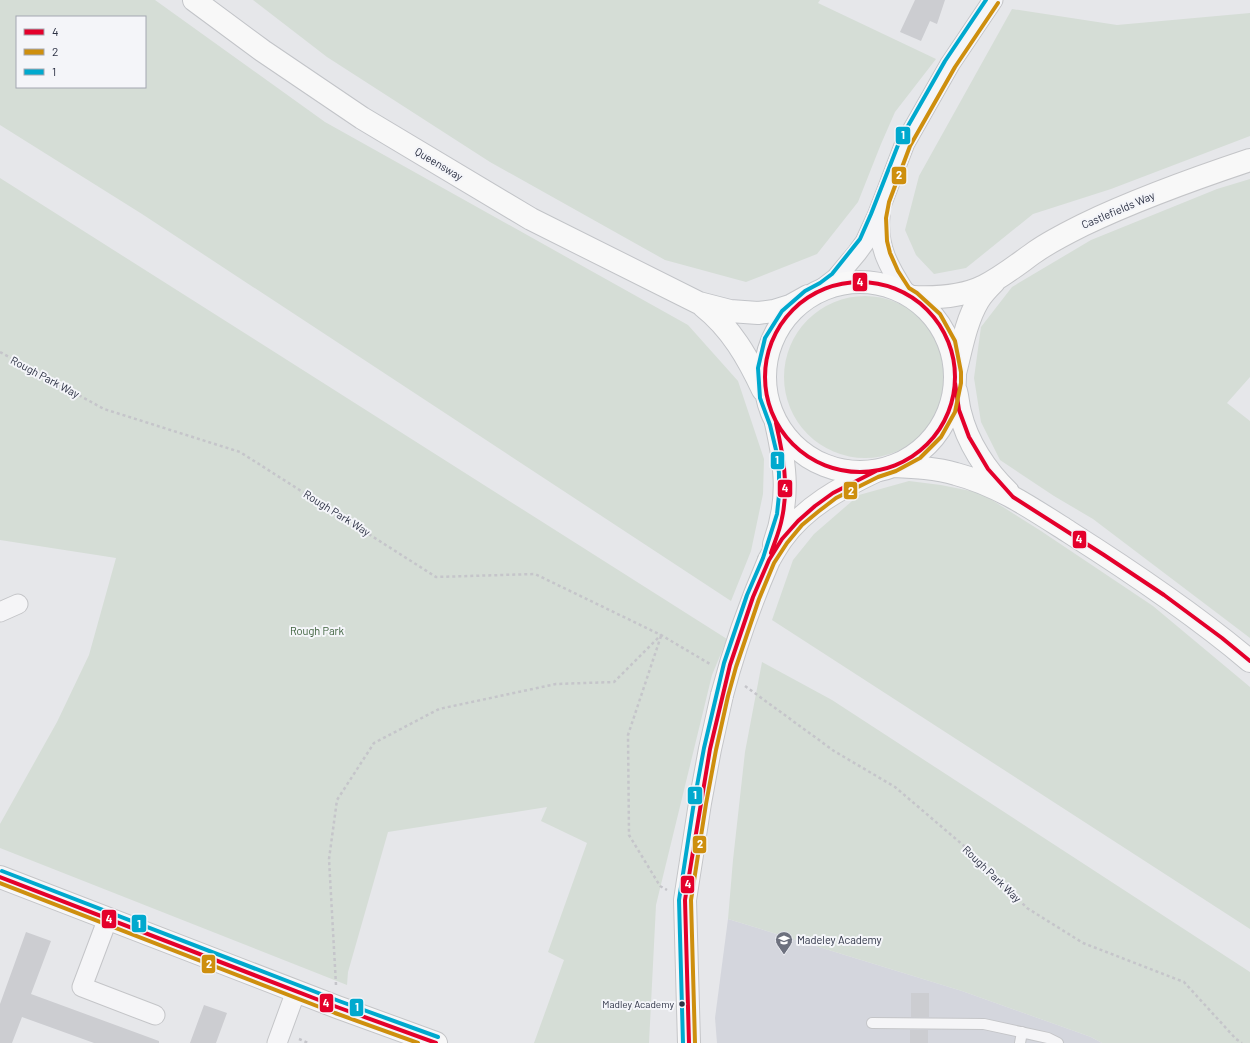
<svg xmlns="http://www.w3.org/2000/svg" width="1250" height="1043" font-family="Barlow,sans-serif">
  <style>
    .built { fill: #d4d6dd }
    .green { fill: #d5ddd6; fill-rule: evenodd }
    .building { fill: #cccdd1 }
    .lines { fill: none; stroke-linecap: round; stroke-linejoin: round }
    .lane-casing { stroke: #c4c5c8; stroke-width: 12 }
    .street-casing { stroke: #c4c5c8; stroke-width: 21 }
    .secondary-casing { stroke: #c4c5c8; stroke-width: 24 }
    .primary-casing { stroke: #c2c4c8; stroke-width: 24 }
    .path { stroke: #c5c5ca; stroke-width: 2.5; stroke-dasharray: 3 3; stroke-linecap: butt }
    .lane { stroke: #f5f5f7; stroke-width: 10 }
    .street { stroke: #f5f5f7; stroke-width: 19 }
    .secondary { stroke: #f8f8f8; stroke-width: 22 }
    .primary { stroke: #f8f8f8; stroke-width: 22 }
    .secondary-bridge-casing { stroke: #c4c5c8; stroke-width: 24; stroke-linecap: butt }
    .secondary-bridge { stroke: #f8f8f8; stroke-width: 22 }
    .bus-1-casing { stroke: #f4f5f9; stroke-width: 7 }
    .bus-2-casing { stroke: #f4f5f9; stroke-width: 7 }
    .bus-3-casing { stroke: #f4f5f9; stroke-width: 7 }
    .bus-1 { stroke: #e4002b; stroke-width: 4 }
    .bus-2 { stroke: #ce8f0e; stroke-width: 4 }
    .bus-3 { stroke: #00a9ce; stroke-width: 4 }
    .bus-dot { fill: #2c3144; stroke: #f4f5f9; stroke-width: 1.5 }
    .labels { text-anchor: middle; stroke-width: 4; stroke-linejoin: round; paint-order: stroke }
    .bus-label { font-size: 10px; fill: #2c3144; stroke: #f4f5f9; text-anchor: end }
    .street-label { font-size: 11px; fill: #2c3144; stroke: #f4f5f9 }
    .park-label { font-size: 11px; fill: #3b5f3a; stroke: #f4f5f9 }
    .poi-label { font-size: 11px; fill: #2c3144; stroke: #f4f5f9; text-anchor: start }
    .line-badge { stroke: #f4f5f9; stroke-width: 1.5 }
    .badge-label { font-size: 11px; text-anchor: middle; font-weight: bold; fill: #fff }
  </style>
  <rect width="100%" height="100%" fill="#e6e7ea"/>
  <path class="built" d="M728,919L962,991L1091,1037L1102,1043H717L715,1018Z"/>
  <path class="green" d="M0,0H155L325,122L688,325L738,381L764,459L763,494L751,551L731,601L142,214L0,125ZM17,17H145V87H17Z
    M253,0H820L818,3L936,59L895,112L881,144L858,202L817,254L746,282L665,260L490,162L327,57Z
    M1012,9L1117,25L1250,13V136L1111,189L1033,214L966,268L934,274L916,255L905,230L919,176Z
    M0,178L727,639L712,675L656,905L649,1043H534L564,960L548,952L587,843L541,821L547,807L388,832L348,972L347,985L0,848V824L57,722L89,655L116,558L0,540Z
    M1250,179V377L1227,403L1250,421V638L1093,519L1054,496L1000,460L981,422L974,378L981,327L1012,287L1091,240L1217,189Z
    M784 377a81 81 0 1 1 162 0a81 81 0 1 1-162 0Z
    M909,481L941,485L981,493L1041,531L1153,606L1250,687V929L772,620L793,560L814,534L859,495Z
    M762,662L832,700L1250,972V1043H1102L1091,1037L962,991L728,919L733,860L745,752Z"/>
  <path class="building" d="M915,0H945L937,24L930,21L921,41L900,32Z
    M26,932L51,941L31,994L159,1041V1043H94L22,1017L12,1043H0V1004Z
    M911,993H929V1017H911Z
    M204,1005L227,1013L216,1043H190Z
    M910,1030H928V1043H910Z"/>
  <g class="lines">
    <g class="lane-casing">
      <path id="lane" d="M872,1023L984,1024L1048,1038L1058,1043
        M1020,1043L1022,1032"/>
    </g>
    <g class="street-casing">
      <path id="street" d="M880,216C877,247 889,267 905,292
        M823,288L836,278L857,253L865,242L877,216L905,143L950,64L993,0
        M0,612L18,604
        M108,918L82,987L155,1015
        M277,1043L296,991"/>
    </g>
    <g class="secondary-casing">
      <path id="secondary" d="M913,297C937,298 962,297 984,286C1002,277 1018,264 1035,252C1049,242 1067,233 1083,225C1137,199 1193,179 1250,160
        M955,373C961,350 966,321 978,301C982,294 988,288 994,282
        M774,544C790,500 786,467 776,423
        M769,560C773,553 777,546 782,539C805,507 840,488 876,471
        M0,877L337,1007L436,1043
        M689,1043L685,900L700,803L710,749L722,695"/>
    </g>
    <g class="primary-casing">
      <path id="primary" d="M194,0L263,51L362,118L531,219L699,303L730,311L758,313L774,311L790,306L808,296
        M765 377a95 95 0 1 1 190 0a95 95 0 1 1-190 0Z
        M703,306C731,328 748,358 763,390
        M956,391C958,398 958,405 960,412C967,442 986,471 1008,492
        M893,466C914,467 936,468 956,474C998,485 1033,509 1069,532C1132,572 1193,613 1250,661"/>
    </g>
    <path class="path" d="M0,352L104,409L240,452L436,577L535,574L661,635L710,664
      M661,636L628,735L629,835L660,886L667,890
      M745,686L834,751L895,787L977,857L1027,908L1083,943L1184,982L1236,1039L1242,1043
      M336,985L329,859L337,800L374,743L439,709L556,684L614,682L661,635
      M299,1039L308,1043"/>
    <use href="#lane" class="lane"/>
    <use href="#street" class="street"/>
    <use href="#secondary" class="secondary"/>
    <use href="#primary" class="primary"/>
    <g class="secondary-bridge-casing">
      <path id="secondary-bridge" d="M722,695C734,649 750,604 769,560"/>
    </g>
    <use href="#secondary-bridge" class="secondary-bridge"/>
    <g class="bus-1-casing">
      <path id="bus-1" d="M765 377a95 95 0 1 1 190 0a95 95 0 1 1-190 0Z
        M955,383L959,410L969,437L988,469L1013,497L1104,555L1164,595L1222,638L1250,661
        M771,553C775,541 780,530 782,518C789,486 783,454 776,423
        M0,877L337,1007L436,1043
        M689,1043L685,900L710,749L730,665L753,597L769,560L782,539L798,521L815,506L833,493L876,471"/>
    </g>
    <g class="bus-2-casing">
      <path id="bus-2" d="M0,883L335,1013L418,1043
        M695,1043L691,900L706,804L716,750L728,696L736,667L759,599L774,563L787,543L802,525L819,511L836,498L878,477L896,471L920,458L941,437L955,412L961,383V372L955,341L940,314L917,293L909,288L898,271L890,253L887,241L886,218L889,202L910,146L955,67L998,3"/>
    </g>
    <g class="bus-3-casing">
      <path id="bus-3" d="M2,871L339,1001L438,1037
        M683,1043L679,900L694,802L704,748L724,663L747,595L763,558L777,514L779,495V473L776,450L770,425L760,398L758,368L765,338L782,311L805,291L820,283L832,274L860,239L871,214L900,140L945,61L986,0"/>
    </g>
    <use href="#bus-1" class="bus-1"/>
    <use href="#bus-2" class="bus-2"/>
    <use href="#bus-3" class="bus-3"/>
  </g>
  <defs>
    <g id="school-pin" transform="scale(0.9)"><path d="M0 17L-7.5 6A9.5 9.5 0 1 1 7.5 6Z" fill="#6d717e" stroke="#f4f5f9"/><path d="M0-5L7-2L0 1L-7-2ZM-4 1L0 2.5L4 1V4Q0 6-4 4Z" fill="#fff"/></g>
  </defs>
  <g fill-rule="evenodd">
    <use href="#school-pin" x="784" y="940"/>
  </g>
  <circle class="bus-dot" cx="682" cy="1004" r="3.5"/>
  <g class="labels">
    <g class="bus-label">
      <text x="674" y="1008">Madley Academy</text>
    </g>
    <g class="street-label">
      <text transform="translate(439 164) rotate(31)" y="4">Queensway</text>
      <text transform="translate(1118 210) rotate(-23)" y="4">Castlefields Way</text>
      <text transform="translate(45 377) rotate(28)" y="4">Rough Park Way</text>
      <text transform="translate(337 513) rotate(32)" y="4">Rough Park Way</text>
      <text transform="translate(992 874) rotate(44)" y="4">Rough Park Way</text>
    </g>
    <g class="park-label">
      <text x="317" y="635">Rough Park</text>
    </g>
    <g class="poi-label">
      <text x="797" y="944">Madeley Academy</text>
    </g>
  </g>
  <g class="line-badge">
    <rect x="895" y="126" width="16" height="19" rx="4" fill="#00a9ce"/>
    <rect x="891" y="166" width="16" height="19" rx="4" fill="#ce8f0e"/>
    <rect x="852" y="272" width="16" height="20" rx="4" fill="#e4002b"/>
    <rect x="770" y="451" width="15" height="19" rx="4" fill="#00a9ce"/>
    <rect x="777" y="479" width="16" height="19" rx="4" fill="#e4002b"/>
    <rect x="843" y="481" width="15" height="19" rx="4" fill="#ce8f0e"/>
    <rect x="1072" y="530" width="15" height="19" rx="4" fill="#e4002b"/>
    <rect x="687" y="786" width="16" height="19" rx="4" fill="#00a9ce"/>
    <rect x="692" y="835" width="15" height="19" rx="4" fill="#ce8f0e"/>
    <rect x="680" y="875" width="15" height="19" rx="4" fill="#e4002b"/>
    <rect x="101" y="909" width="16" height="20" rx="4" fill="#e4002b"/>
    <rect x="131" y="914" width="16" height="19" rx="4" fill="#00a9ce"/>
    <rect x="201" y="954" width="15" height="20" rx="4" fill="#ce8f0e"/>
    <rect x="319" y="993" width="15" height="20" rx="4" fill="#e4002b"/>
    <rect x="349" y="998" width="15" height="19" rx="4" fill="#00a9ce"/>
  </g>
  <g class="badge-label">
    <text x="903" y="139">1</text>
    <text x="899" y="179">2</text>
    <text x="860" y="286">4</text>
    <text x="777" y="464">1</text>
    <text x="785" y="492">4</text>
    <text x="851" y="495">2</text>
    <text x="1079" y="543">4</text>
    <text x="695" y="799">1</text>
    <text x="700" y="848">2</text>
    <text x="688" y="888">4</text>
    <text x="109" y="923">4</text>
    <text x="139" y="928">1</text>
    <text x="209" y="968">2</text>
    <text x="326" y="1007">4</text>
    <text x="357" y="1011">1</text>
  </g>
  <rect x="16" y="16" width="130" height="72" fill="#f4f5f9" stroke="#a4a7b1"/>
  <rect x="24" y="29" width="20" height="6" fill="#e4002b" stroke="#a4a7b1"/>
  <text x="52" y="36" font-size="12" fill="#2c3144">4</text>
  <rect x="24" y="49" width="20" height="6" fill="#ce8f0e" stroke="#a4a7b1"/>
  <text x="52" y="56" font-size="12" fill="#2c3144">2</text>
  <rect x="24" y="69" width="20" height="6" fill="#00a9ce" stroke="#a4a7b1"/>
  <text x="52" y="76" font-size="12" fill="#2c3144">1</text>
</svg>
